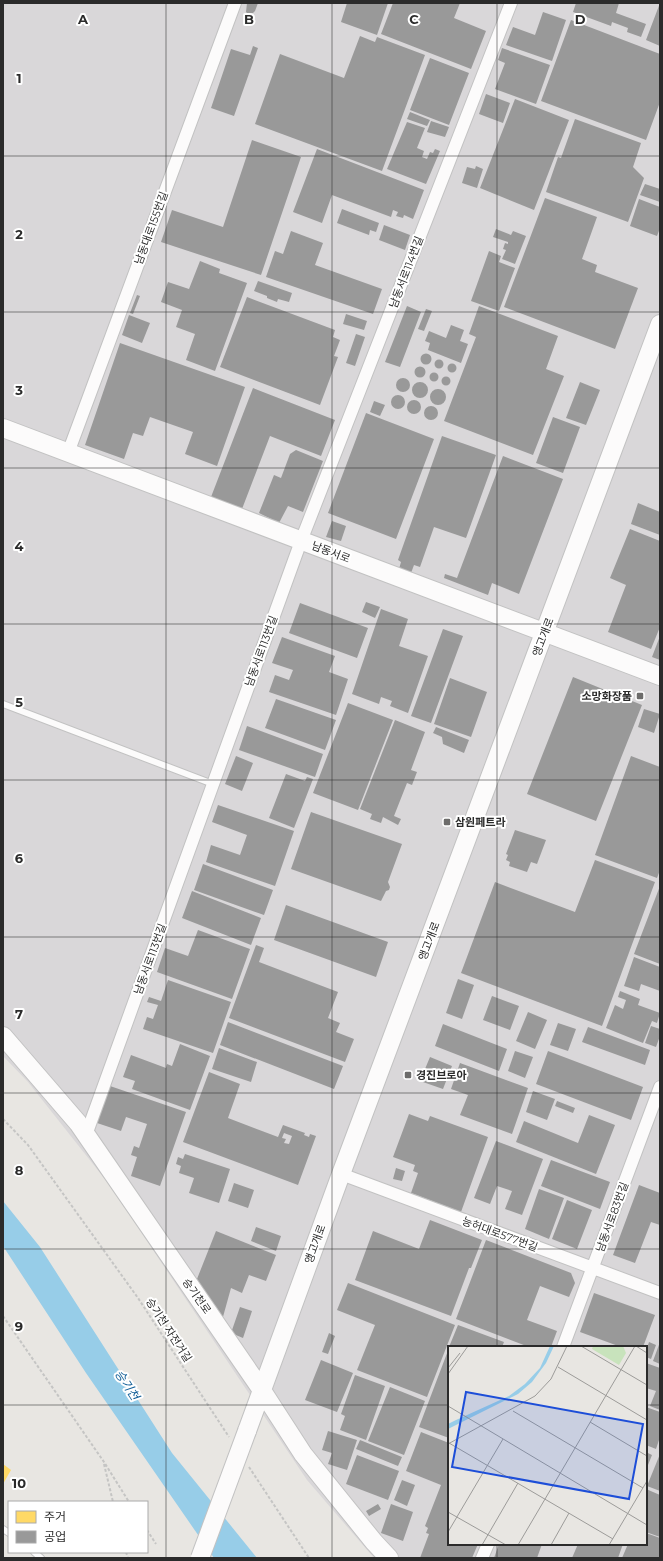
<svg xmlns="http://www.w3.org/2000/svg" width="663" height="1561" font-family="Montserrat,'Noto Sans KR',sans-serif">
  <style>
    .industrial { fill: #d9d7d9; fill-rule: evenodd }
    .water { fill: #97cde8 }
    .homes { fill: #ffd966 }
    .industry { fill: #999; fill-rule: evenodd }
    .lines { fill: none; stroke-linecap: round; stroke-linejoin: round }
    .lane-casing { stroke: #c2c2c2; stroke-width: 8 }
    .street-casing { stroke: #c2c2c2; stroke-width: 14 }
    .secondary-casing { stroke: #c2c2c2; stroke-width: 20 }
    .path { stroke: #c5c5c4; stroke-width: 2; stroke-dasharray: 3 2; stroke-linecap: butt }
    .lane { stroke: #fcfbfb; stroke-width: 6 }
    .street { stroke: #fcfbfb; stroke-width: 12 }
    .secondary { stroke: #fcfbfb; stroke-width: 18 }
    .secondary-bridge-casing { stroke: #c2c2c2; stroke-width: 20; stroke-linecap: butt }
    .secondary-bridge { stroke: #fcfbfb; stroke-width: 18 }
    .grid { fill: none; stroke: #2b2b2b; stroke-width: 1; stroke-opacity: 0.55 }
    .poi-dot { fill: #6d6c6b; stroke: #fff; stroke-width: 1.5 }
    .labels { text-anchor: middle; stroke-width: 4; stroke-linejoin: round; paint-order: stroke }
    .street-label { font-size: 11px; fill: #2b2b2b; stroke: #fff }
    .poi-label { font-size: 11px; font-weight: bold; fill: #2b2b2b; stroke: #fff; text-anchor: start }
    .water-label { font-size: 12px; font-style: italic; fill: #125f98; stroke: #fff }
    .inset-road { fill: none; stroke: #9c9b99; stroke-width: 1 }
    .view { fill: #1d4ed8; fill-opacity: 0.15; stroke: #1d4ed8; stroke-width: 2 }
    .inset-edge { fill: none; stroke: #2b2b2b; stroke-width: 2 }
    .grid-label { font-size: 13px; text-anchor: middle; font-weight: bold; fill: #2b2b2b; stroke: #fff; stroke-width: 4; stroke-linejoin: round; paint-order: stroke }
  </style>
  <rect width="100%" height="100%" fill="#e8e6e2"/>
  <path class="industrial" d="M3,3H660V1558H374L307,1480L108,1183L28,1082L3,1056ZM449,1347H646V1544H449Z"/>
  <path class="water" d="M3,1201L40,1247L172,1453L257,1558H214L86,1373L3,1246Z"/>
  <path class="homes" d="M3,1464L11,1470L3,1484Z"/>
  <path class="industry" d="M247,3H258L255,11L253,13L248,14L246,12Z
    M347,3H388L377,35L341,22Z
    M393,3H460L454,18L486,31L471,69L381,34Z
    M576,3H619L616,13L646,24L641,37L627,32L628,28L612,22L611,26L573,12Z
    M660,3V46L646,40Z
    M543,12L566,20L552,61L506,45L513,27L535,35Z
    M571,20L660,54V102L646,140L541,101Z
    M360,36L375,42L377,37L425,55L382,171L255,124L280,54L344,78Z
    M253,46L258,48L234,116L211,108L231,49L250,55Z
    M502,48L550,65L536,104L495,89L505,63L498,60Z
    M430,58L469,73L449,125L410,110Z
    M486,94L510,103L503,123L479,114Z
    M515,99L569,120L534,210L480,188Z
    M410,112L430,120L427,126L407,119Z
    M575,119L641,143L633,167L644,178L628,222L546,192L558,157L561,158Z
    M431,121L449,127L445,137L427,132Z
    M407,122L425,128L417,148L424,151L422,157L427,159L430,152L433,153L435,149L440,151L426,184L387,169Z
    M252,140L301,157L261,275L161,242L172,210L223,227Z
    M317,149L424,190L413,219L404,215L403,218L396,216L398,212L393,210L391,217L332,195L322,223L293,212Z
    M476,166L483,169L477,188L462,183L467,167L475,169Z
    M645,184L660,189V202L640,195Z
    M545,198L597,217L582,259L597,265L595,272L638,288L615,349L504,307Z
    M639,199L660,207V228L657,236L630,226Z
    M342,209L379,223L376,232L370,230L369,235L337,223Z
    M384,225L410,235L405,250L379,240Z
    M496,229L511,235L513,231L526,236L515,264L502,259L506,250L503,249L505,243L508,244V242L493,237Z
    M291,231L323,243L315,265L382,289L373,314L266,277L275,251L283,254Z
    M489,251L501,256L499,262L515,268L499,311L471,301Z
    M200,261L220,269L219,273L247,283L215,371L186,360L195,334L176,327L182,310L161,302L168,282L189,289Z
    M258,281L292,293L289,302L278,299L277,302L267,298V296L254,291Z
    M137,295L140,296L133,314L130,313Z
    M247,297L335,330L333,337L340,340L334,356L338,357L320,405L220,367Z
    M407,306L421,312L400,367L385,362Z
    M479,306L558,336L546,369L564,376L533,455L444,421L476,337L469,334Z
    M426,309L432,311L424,331L418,329Z
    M346,314L367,321L364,330L343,324Z
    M129,315L150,323L142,343L122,335Z
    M451,325L464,330L460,341L468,344L461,363L428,350L430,343L425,341L429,331L446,338Z
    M356,334L365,337L355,366L346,363Z
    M120,343L245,387L217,466L185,454L193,432L150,417L143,436L133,433L124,459L85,445Z
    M420.5 359a5.5 5.5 0 1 1 11 0a5.5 5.5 0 1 1-11 0Z
    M434.5 364a4.5 4.5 0 1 1 9 0a4.5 4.5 0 1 1-9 0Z
    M447.5 368a4.5 4.5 0 1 1 9 0a4.5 4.5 0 1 1-9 0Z
    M414.5 372a5.5 5.5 0 1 1 11 0a5.5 5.5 0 1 1-11 0Z
    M429.5 377a4.5 4.5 0 1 1 9 0a4.5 4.5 0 1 1-9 0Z
    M441.5 381a4.5 4.5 0 1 1 9 0a4.5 4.5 0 1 1-9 0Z
    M396 385a7 7 0 1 1 14 0a7 7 0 1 1-14 0Z
    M580,382L600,390L586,425L566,418Z
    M412 390a8 8 0 1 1 16 0a8 8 0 1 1-16 0Z
    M253,388L335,420L321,456L270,436L242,509L211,497Z
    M430 397a8 8 0 1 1 16 0a8 8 0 1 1-16 0Z
    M391 402a7 7 0 1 1 14 0a7 7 0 1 1-14 0Z
    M407 407a7 7 0 1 1 14 0a7 7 0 1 1-14 0Z
    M374,401L385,405L380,416L370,412Z
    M424 413a7 7 0 1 1 14 0a7 7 0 1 1-14 0Z
    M366,413L434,439L396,539L328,513Z
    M553,417L580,427L563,473L536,463Z
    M442,436L496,455L466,538L434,527L420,567L414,565L411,573L399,569L401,562L398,560Z
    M296,450L323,461L303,512L288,506L279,523L259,513L274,475L281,478L290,454Z
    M503,456L563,479L519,594L492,583L488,595L444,578L445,574L457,578Z
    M638,503L660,512V535L631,524Z
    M332,521L346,526L341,541L326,537Z
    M630,529L660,541V627L651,649L608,632L626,585L610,578Z
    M366,602L380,607L375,618L362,612Z
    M300,603L368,628L357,658L289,633Z
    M381,609L408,619L399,646L428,656L408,713L390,706L392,701L381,697L379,704L352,694Z
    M443,629L463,636L431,723L411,716Z
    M660,636V660L652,657Z
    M282,637L335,656L329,672L348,679L336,715L269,692L275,675L289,680L293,670L272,663Z
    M573,677L642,705L596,821L527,794Z
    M450,678L487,692L471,737L434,724Z
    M276,699L336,720L325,750L265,728Z
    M348,703L393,720L358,810L313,793Z
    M644,709L660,714L654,733L638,727Z
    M395,720L425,732L411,770L417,772L412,785L407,783L394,816L401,819L398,825L383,817L381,823L370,819L372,814L360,809Z
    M247,726L323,754L315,777L239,750Z
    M436,727L469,740L464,753L443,744L442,737L433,733Z
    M236,756L253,763L242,791L225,784Z
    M631,756L660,767V870L657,878L595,855Z
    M286,774L305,781L307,777L313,779L294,828L269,818Z
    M218,805L294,831L275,886L206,862L211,845L240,855L247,835L212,822Z
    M311,812L402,844L388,882L390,887L389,890L386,891L381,901L291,869Z
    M515,830L546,840L537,864L531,862L527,872L509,866L510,862L506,860L508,855L506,854Z
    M595,860L655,882L602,1026L461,973L495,882L575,912Z
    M203,864L273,890L264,915L194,890Z
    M660,886V964L634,954Z
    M192,891L261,918L251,945L182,918Z
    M286,905L388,942L376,977L274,940Z
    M198,930L250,949L232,999L157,972L165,948L188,956Z
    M256,945L264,948L259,962L338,992L328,1018L340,1023L336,1032L354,1039L345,1062L229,1018Z
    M634,957L660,967V991L641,984L639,991L624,986Z
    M458,979L474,985L462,1019L446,1013Z
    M168,980L231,1002L213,1053L143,1029L147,1017L153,1019L158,1005L147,1002L149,997L161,1001Z
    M620,991L640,999L638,1005L660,1013L657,1023L652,1021L643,1043L606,1028L615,1005L623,1009L626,1000L618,997Z
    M492,996L519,1006L510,1030L483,1020Z
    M528,1012L547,1020L535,1049L516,1041Z
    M228,1022L343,1066L334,1089L220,1045Z
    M558,1023L576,1029L568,1051L550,1045Z
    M443,1024L507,1049L499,1071L435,1046Z
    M651,1026L660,1029V1036L656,1047L645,1043Z
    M588,1027L650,1050L645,1065L582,1042Z
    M180,1044L210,1056L190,1110L132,1089L135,1081L123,1077L131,1055L166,1068L167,1064L172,1066Z
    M219,1048L257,1062L251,1082L212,1069Z
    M515,1051L533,1057L525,1078L508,1071Z
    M548,1051L643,1087L631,1120L536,1084Z
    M430,1057L452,1066L443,1089L420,1081Z
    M460,1063L528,1088L512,1134L460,1115L468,1095L451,1089Z
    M209,1072L240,1084L228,1118L278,1137L283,1125L305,1133L304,1135L309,1137L310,1134L316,1136L298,1185L183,1142ZM284,1133L292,1136L289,1144L284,1143L286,1139L282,1138Z
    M110,1086L186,1112L160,1186L131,1176L137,1157L131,1155L134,1146L139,1148L147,1124L126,1117L121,1131L97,1123Z
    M533,1091L555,1099L547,1120L526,1112Z
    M557,1101L575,1108L573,1113L555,1106Z
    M409,1114L428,1121L430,1116L488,1137L461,1212L411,1193L418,1173L413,1171L415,1165L393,1157Z
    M589,1115L615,1125L596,1174L516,1142L524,1121L578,1143Z
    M496,1141L543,1159L522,1215L505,1209L512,1191L497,1186L490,1204L474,1198Z
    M185,1154L230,1169L219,1203L189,1193L194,1178L179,1173L181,1166L176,1164L178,1157L183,1159Z
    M551,1160L610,1182L600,1209L541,1186Z
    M396,1168L405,1171L402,1181L393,1179Z
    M234,1183L254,1190L248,1208L228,1201Z
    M639,1185L660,1193V1225L651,1222L635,1263L613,1255Z
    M539,1189L564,1198L549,1239L525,1229Z
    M567,1200L592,1210L577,1249L552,1239Z
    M430,1220L482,1240L471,1268H469L451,1316L355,1280L373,1231L419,1249Z
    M256,1227L281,1236L276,1251L251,1241Z
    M216,1231L276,1255L266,1281L249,1275L242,1293L231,1288L221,1324L195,1284Z
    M486,1240L571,1273L575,1283L569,1297L540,1286L527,1320L557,1331L551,1347H529L456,1319Z
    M348,1283L455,1325L427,1397L357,1370L375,1325L337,1310Z
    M594,1293L655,1315L643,1347H621L580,1332Z
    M240,1307L252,1311L243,1338L231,1333Z
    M458,1325L504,1342L502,1347H449Z
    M329,1333L335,1336L328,1354L322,1352Z
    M649,1342L656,1345L651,1359L646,1357V1351Z
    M660,1342V1364L653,1361Z
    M449,1348V1438L419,1427Z
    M321,1360L353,1373L337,1412L305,1400Z
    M646,1363L660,1368V1410L650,1406L656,1391L646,1388Z
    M355,1375L385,1386L366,1440L340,1430L345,1416L341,1414Z
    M390,1387L425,1401L404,1455L368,1441Z
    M646,1407L660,1412V1437L656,1449L646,1445Z
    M328,1431L357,1440L347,1470L328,1464L332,1453L322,1450Z
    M421,1432L449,1443V1544H478L472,1558H420L429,1534L426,1533L428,1528L425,1526L441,1485L406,1471Z
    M360,1440L402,1457L398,1466L356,1449Z
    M646,1452L652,1455L646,1470Z
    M660,1454V1491L647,1486Z
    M357,1455L399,1471L388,1500L346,1484Z
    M402,1480L415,1485L407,1506L394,1500Z
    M646,1489L660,1495V1537L646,1532Z
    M378,1504L381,1509L369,1516L366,1511Z
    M391,1504L413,1512L403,1541L381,1533Z
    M646,1533L660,1538V1558H622L628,1544H646Z
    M499,1544H542L537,1558H494Z
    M578,1544H623L618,1558H572Z"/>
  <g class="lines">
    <g class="lane-casing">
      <path id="lane" d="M3,704L213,784
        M3,1529L9,1533
        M34,1552L41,1558"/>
    </g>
    <g class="street-casing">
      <path id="street" d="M68,453L235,3
        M86,1135L301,541L511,3
        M341,1174L660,1293
        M563,1347L660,1087
        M482,1558L488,1544"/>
    </g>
    <g class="secondary-casing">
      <path id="secondary" d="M3,428L660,676
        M3,1036L78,1123L261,1389L303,1454L374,1542L389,1558
        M247,1431L341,1174L660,324"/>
    </g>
    <path class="path" d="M3,1119L28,1145L138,1298L229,1437
      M3,1316L104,1462L129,1502
      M104,1464L113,1502
      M249,1467L309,1558
      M147,1530L156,1544
      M126,1552L128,1558"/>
    <use href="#lane" class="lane"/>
    <use href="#street" class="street"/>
    <use href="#secondary" class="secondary"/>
    <g class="secondary-bridge-casing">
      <path id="secondary-bridge" d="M200,1558L247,1431"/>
    </g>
    <use href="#secondary-bridge" class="secondary-bridge"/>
  </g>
  <path class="grid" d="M166,3V1558M332,3V1558M497,3V1347M3,156H660M3,312H660M3,468H660M3,624H660M3,780H660M3,937H660M3,1093H660M3,1249H660M3,1405H449M646,1405H660M497,1544V1558"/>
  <g class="poi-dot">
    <rect x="636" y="692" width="8" height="8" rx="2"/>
    <rect x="443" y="818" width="8" height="8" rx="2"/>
    <rect x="404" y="1071" width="8" height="8" rx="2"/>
  </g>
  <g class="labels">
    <g class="street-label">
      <text transform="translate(151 228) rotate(-70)" y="4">남동대로155번길</text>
      <text transform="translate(406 272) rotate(-69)" y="4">남동서로114번길</text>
      <text transform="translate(331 552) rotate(21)" y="4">남동서로</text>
      <text transform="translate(543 637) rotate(-69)" y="4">앵고개로</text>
      <text transform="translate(261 651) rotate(-70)" y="4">남동서로113번길</text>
      <text transform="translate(429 941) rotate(-69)" y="4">앵고개로</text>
      <text transform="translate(150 959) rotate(-70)" y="4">남동서로113번길</text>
      <text transform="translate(612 1217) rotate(-70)" y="4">남동서로83번길</text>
      <text transform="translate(500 1234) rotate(20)" y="4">능허대로577번길</text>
      <text transform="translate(315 1244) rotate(-70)" y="4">앵고개로</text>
      <text transform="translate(197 1296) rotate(55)" y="4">승기천로</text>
      <text transform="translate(169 1330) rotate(57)" y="4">승기천 자전거길</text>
    </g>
    <g class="poi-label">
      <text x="632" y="700" text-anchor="end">소망화장품</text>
      <text x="455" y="826">삼원페트라</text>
      <text x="416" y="1079">경진브로아</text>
    </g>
    <g class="water-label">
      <text transform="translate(127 1385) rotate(57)" y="4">승기천</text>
    </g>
  </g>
  <g transform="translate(448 1346)">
    <rect width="199" height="199" fill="#e8e6e2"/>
    <path d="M145,0H175L178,7L171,19L144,3Z" fill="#c8e3bc"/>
    <path d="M102,0H106L98,17L84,36L70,48L0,83V78L8,74L61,50L77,38L92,22Z" fill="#97cde8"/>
    <path class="inset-road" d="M133,0L199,39M188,0L199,7M110,21L199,74M0,22L12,7M0,28L20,0M0,60L199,179M65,65L195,142M142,76L199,110M1,97L165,193M0,98L87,50L103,33L119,0M0,166L58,199M0,186L55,93M34,199L70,137M70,199L187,0M103,199L121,167M161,199L199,135"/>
    <path class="view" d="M18,46L195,78L181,153L4,121Z"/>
    <rect width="199" height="199" class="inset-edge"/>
  </g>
  <g class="grid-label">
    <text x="83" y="24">A</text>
    <text x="249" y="24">B</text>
    <text x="414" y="24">C</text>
    <text x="580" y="24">D</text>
    <text x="19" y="83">1</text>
    <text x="19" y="239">2</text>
    <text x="19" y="395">3</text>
    <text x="19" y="551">4</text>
    <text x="19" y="707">5</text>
    <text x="19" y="863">6</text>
    <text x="19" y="1019">7</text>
    <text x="19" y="1175">8</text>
    <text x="19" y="1331">9</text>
    <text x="19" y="1488">10</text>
  </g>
  <rect width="663" height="1561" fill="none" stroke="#2b2b2b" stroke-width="8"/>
  <rect x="8" y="1501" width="140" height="52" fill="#ffffff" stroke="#aaaaaa"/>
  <rect x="16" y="1511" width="20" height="12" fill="#ffd966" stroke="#aaaaaa"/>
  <text x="44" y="1521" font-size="12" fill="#2b2b2b">주거</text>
  <rect x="16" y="1531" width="20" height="12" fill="#999999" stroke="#aaaaaa"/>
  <text x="44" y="1541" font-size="12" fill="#2b2b2b">공업</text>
</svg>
